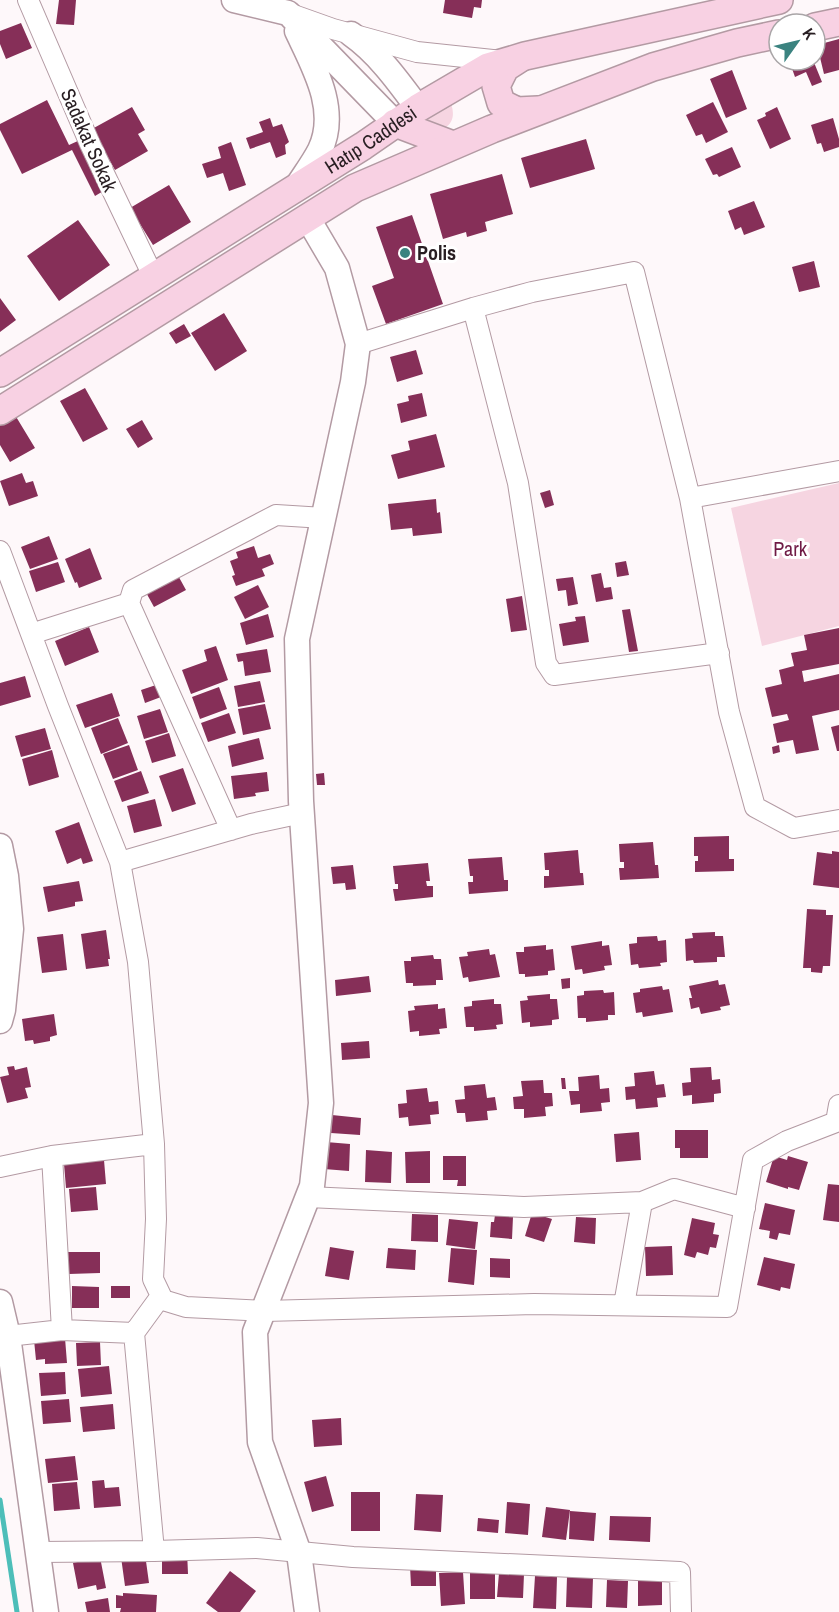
<svg xmlns="http://www.w3.org/2000/svg" width="839" height="1612" font-family="'Archivo Narrow',sans-serif">
  <style>
    .green { fill: #f6d5e1 }
    .lines { fill: none; stroke-linecap: round; stroke-linejoin: round }
    .stream { stroke: #4dbeb9; stroke-width: 5 }
    .building { fill: #862f58 }
    .minor-casing { stroke: #b39aa3; stroke-width: 22 }
    .tertiary-casing { stroke: #b39aa3; stroke-width: 27 }
    .secondary-casing { stroke: #b39aa3; stroke-width: 30 }
    .minor { stroke: #fff; stroke-width: 20 }
    .tertiary { stroke: #fff; stroke-width: 24 }
    .secondary { stroke: #f8d1e3; stroke-width: 27 }
    .poi-dot { fill: #3b8380; stroke: #fff; stroke-width: 2 }
    .labels { text-anchor: middle; stroke-width: 6; stroke-linejoin: round; paint-order: stroke }
    .street-label { font-size: 20px; fill: #281e22; stroke: #fff }
    .poi-label { font-size: 20px; font-weight: bold; fill: #281e22; stroke: #fff; text-anchor: start }
    .park-label { font-size: 20px; fill: #6f1a45; stroke: #fff }
  </style>
  <rect width="100%" height="100%" fill="#fef8fa"/>
  <path class="green" d="M414,99L450,101C459,123 446,131 427,133Z
    M839,483V626L762,646L731,508Z"/>
  <g class="lines">
    <path class="stream" d="M0,1500L17,1612"/>
  </g>
  <path class="building" d="M59,0H76L74,25L56,24Z
    M445,0H482L481,8L474,7L472,18L443,13Z
    M21,23L32,48L6,59L0,44V31Z
    M839,39V70L824,74L817,45Z
    M789,60H813L822,82L812,86L806,72L795,77Z
    M732,70L747,109L726,118L710,79Z
    M47,100L69,145L80,140L105,190L95,196L72,150L22,174L0,130V124Z
    M713,102L728,132L706,143L702,134L696,136L686,115Z
    M132,107L145,130L138,134L148,151L115,170L92,129Z
    M777,107L791,139L770,149L757,120L766,116L765,113Z
    M270,118L273,127L282,124L289,142L285,145L286,154L276,158L270,142L250,149L246,138L263,132L259,122Z
    M833,118L839,139V147L824,152L821,143L817,144L811,125Z
    M586,139L595,169L530,188L521,158Z
    M231,142L246,185L229,191L223,173L207,178L202,164L221,158L218,147Z
    M732,147L741,167L719,177L717,174L713,175L705,159Z
    M502,174L513,214L485,222L487,231L467,237L466,232L443,239L430,194Z
    M169,185L191,222L153,245L130,208Z
    M754,201L765,227L744,235L741,227L735,230L728,211Z
    M412,215L443,304L386,324L372,286L394,278L376,227Z
    M78,220L110,265L59,301L27,256Z
    M814,261L820,287L799,292L792,267Z
    M0,298L16,320L0,332Z
    M224,313L247,351L215,371L191,333Z
    M184,324L191,336L176,344L169,333Z
    M416,350L423,374L397,382L390,357Z
    M85,388L108,429L83,442L60,401Z
    M422,393L427,416L401,423L397,404L409,401L408,396Z
    M15,415L35,448L10,462L0,445V424Z
    M142,420L153,439L138,448L126,429Z
    M436,434L445,467L398,479L391,455L410,450L408,441Z
    M22,473L26,483L33,481L38,496L9,506L0,481Z
    M550,490L554,505L545,508L540,493Z
    M436,499L437,513L440,512L442,533L413,536L412,528L391,530L388,504Z
    M49,536L58,559L30,569L21,547Z
    M254,546L258,558L270,554L274,564L262,569L265,576L236,586L232,576L235,575L230,561L238,558L236,552Z
    M90,548L102,579L79,588L77,582L75,583L65,559Z
    M626,561L629,575L617,577L615,563Z
    M58,562L65,582L36,592L29,571Z
    M175,570L186,590L154,607L143,587Z
    M601,573L604,588L611,587L613,599L596,602L591,575Z
    M573,577L578,604L568,606L566,590L558,591L556,579Z
    M258,585L269,607L245,619L234,597Z
    M522,596L527,630L511,632L506,599Z
    M630,609L638,651L629,652L622,610Z
    M268,614L274,637L246,645L240,623Z
    M585,616L589,642L563,646L559,624L576,621L575,617Z
    M89,627L99,652L65,666L55,641Z
    M839,628V664L802,671L804,682L839,674V710L812,716L819,750L796,754L793,740L777,743L773,724L789,720L787,714L772,717L765,688L782,684L779,670L794,666L791,653L807,650L804,635Z
    M216,646L228,680L191,694L182,670L207,661L204,650Z
    M267,649L271,672L245,676L243,661L238,662L236,654Z
    M25,676L31,697L0,706V683Z
    M260,681L265,702L238,707L234,686Z
    M156,685L161,697L145,703L141,690Z
    M219,687L227,709L200,719L192,697Z
    M112,693L120,716L85,728L76,705Z
    M265,704L271,729L243,735L238,709Z
    M160,709L168,732L144,739L137,716Z
    M229,713L236,733L208,742L201,723Z
    M118,718L128,743L101,754L91,728Z
    M839,725V751H837L831,727Z
    M45,728L51,749L21,757L15,736Z
    M169,733L176,756L152,763L145,741Z
    M259,738L264,759L232,767L228,746Z
    M129,745L138,770L113,779L103,754Z
    M779,745L780,752L773,754L772,747Z
    M52,750L59,777L29,786L22,759Z
    M183,768L196,804L172,812L159,776Z
    M141,771L149,793L122,802L114,781Z
    M267,772L269,791L255,793L256,796L234,799L231,776Z
    M324,773L325,785H317L316,774Z
    M155,799L162,826L134,833L127,806Z
    M79,822L93,861L83,864L81,858L67,864L55,831Z
    M729,836V859H734V871L695,872V861H698V856H694V837Z
    M653,842L655,865H658L659,878L620,880L619,868H624V862H620L619,844Z
    M578,850L580,873H583L584,885L544,888V876H549V870H545L544,853Z
    M832,851L839,852V888L813,885L817,852L832,854Z
    M502,857L504,880H508V891L469,894L468,882H473V876H470L468,859Z
    M428,863L430,881H426L427,886H433V897L395,901L393,889H398V884H395L393,866Z
    M353,865L356,889L346,890L345,883L333,884L331,867Z
    M79,881L83,901L75,902V906L48,912L43,887Z
    M807,909L826,910V915H833L830,966H823L822,973L811,972V968H803Z
    M106,930L110,959H108L109,966L86,969L81,934Z
    M715,932V936H723L725,957H717V962L694,963L693,960L686,961L685,939L693,938L692,933Z
    M63,934L67,970L42,973L37,937Z
    M657,936L658,941L666,940L667,962L660,963L661,966L639,968L638,964L631,965L629,944L637,943V937Z
    M602,941V946L609,945L612,965L604,966L605,970L583,974L582,969L575,970L571,946Z
    M546,945V950L553,949L555,970L548,971V975L525,977V974H519L516,952H524V947Z
    M489,949L490,955L495,954L500,977L469,982L468,977L463,978L459,957L468,956L467,952Z
    M433,955L434,959H441L443,980H436V985L413,986V983H406L404,961H411V957Z
    M369,976L371,992L336,996L335,980Z
    M570,978V988L562,989L561,979Z
    M718,980L719,985L725,984L730,1005L720,1007L721,1010L701,1014L699,1007L691,1009L689,998H692L689,986Z
    M662,986L663,990L669,989L673,1012L643,1017L642,1012L636,1013L633,993L640,992V989Z
    M603,990L604,993L614,992L615,1015H608V1020L586,1022V1018H578L577,996L584,995V991Z
    M550,994V999H557L559,1019L552,1020V1025L530,1027V1022L522,1023L520,1001L528,1000L527,996Z
    M494,999V1004H501L503,1024L496,1025L497,1029L474,1031V1027H466L464,1007L472,1006V1001Z
    M438,1004V1009L445,1008L447,1028L439,1029L440,1034L419,1036V1031L410,1032L408,1011L415,1010L414,1006Z
    M54,1014L57,1035L50,1037V1041L34,1044L33,1040L25,1041L22,1019Z
    M369,1041L370,1058L342,1060L341,1043Z
    M14,1066L15,1070L27,1067L31,1087L25,1088L28,1098L7,1103L0,1077L9,1075L7,1067Z
    M711,1067L712,1080L720,1079L721,1093L714,1094V1102L692,1104V1095L683,1096L682,1083L691,1082L690,1068Z
    M654,1071L656,1085L664,1084L666,1097L657,1098L658,1107L636,1109L635,1099L626,1100L625,1087L635,1086L634,1073Z
    M599,1075L600,1089L609,1088L610,1102L601,1103L602,1111L580,1113V1104L571,1105L569,1091H579L578,1077Z
    M561,1078H565L566,1089H562Z
    M543,1080L544,1093H552L553,1106L545,1107L546,1116L524,1118V1109H514L513,1097L523,1096L521,1081Z
    M485,1084L487,1098L495,1097L497,1110L487,1111L488,1120L466,1122L465,1113H457L455,1100L465,1099L464,1086Z
    M427,1088L429,1102L438,1101L439,1114L430,1115L431,1124L409,1126L408,1117L399,1118L398,1104L407,1103L406,1090Z
    M332,1115L361,1118L360,1135L331,1133Z
    M675,1130H708V1158H680V1148H675Z
    M639,1132L641,1160L616,1162L614,1134Z
    M326,1142L350,1144L349,1171L324,1169Z
    M366,1150L392,1152L391,1183L365,1182Z
    M430,1151V1183H406L405,1152Z
    M443,1156H466V1186H457L458,1180H443Z
    M774,1156L787,1160L788,1156L808,1162L799,1190L788,1187V1189L766,1182Z
    M104,1160L106,1184L66,1188L64,1164Z
    M828,1184L839,1185V1222L823,1220Z
    M96,1187L98,1210L71,1212L69,1189Z
    M765,1203L795,1210L790,1235L779,1233L777,1240L769,1238L770,1231L759,1229Z
    M532,1213L552,1219L544,1242L525,1236Z
    M412,1214L438,1215V1242L411,1241Z
    M495,1215L513,1217L512,1239L490,1237L491,1222H494Z
    M576,1217L596,1218L595,1244L574,1242Z
    M692,1218L715,1223L713,1234L719,1235L716,1248L710,1247L708,1255L697,1252L695,1258L684,1255Z
    M449,1219L478,1222L475,1249L446,1245Z
    M672,1246L673,1275L646,1276L645,1247Z
    M330,1247L354,1251L349,1280L325,1276Z
    M388,1248L416,1250L415,1270L386,1268Z
    M451,1248L477,1250L474,1285L448,1282Z
    M68,1252H100V1273L69,1274Z
    M764,1257L795,1264L790,1289L781,1287L780,1291L757,1285Z
    M490,1258L510,1259V1278L490,1277Z
    M72,1286L99,1287V1308H72Z
    M111,1286H130V1298H111Z
    M65,1338L67,1363L45,1364V1359L36,1360L34,1340Z
    M100,1342L101,1365L77,1366L76,1343Z
    M109,1366L112,1394L81,1397L78,1369Z
    M65,1372L66,1394L41,1396L39,1373Z
    M69,1399L71,1422L43,1424L41,1401Z
    M113,1404L115,1429L83,1432L80,1407Z
    M341,1418L342,1445L314,1447L312,1420Z
    M75,1456L78,1480L48,1483L45,1459Z
    M326,1476L334,1506L312,1512L304,1482Z
    M104,1480L105,1488L119,1487L121,1506L94,1508L92,1481Z
    M77,1482L80,1509L54,1511L52,1484Z
    M351,1492H380V1531H351Z
    M416,1494L443,1495L441,1532L414,1530Z
    M507,1502L530,1504L528,1535L505,1533Z
    M546,1507L570,1510L566,1540L542,1537Z
    M570,1511L596,1513L594,1541L569,1539Z
    M610,1516L651,1517L650,1542L609,1540Z
    M478,1518L499,1520L498,1533L477,1531Z
    M187,1551L188,1574H162V1552Z
    M145,1554L149,1583L125,1586L121,1557Z
    M100,1557L106,1588L97,1590L96,1585L78,1589L73,1563Z
    M410,1566H436V1586H411Z
    M230,1571L256,1591L240,1612H218L206,1603Z
    M463,1572L465,1604L441,1606L439,1573Z
    M470,1572H495V1599H470Z
    M499,1573L524,1574L523,1598L497,1597Z
    M535,1576L557,1577L556,1609L533,1608Z
    M567,1577L593,1578L592,1608L566,1607Z
    M638,1578H662V1605L638,1606Z
    M607,1580L628,1581L627,1608L606,1607Z
    M123,1593L157,1595L156,1612H120L121,1608H116V1595L123,1596Z
    M108,1598L110,1612H87L85,1602Z"/>
  <g class="lines">
    <g class="minor-casing">
      <path id="minor" d="M28,0L90,144L154,278
        M288,13L333,29L417,52L502,61
        M473,308L518,483L546,663L554,675L719,653
        M358,344L473,308L532,292L634,272L690,498L729,712L755,807L794,828L839,820
        M690,498L839,471
        M0,551L58,706L120,862L138,962L154,1144L156,1219L153,1279L163,1300L186,1307L264,1311L534,1304L727,1307L753,1160L787,1141L836,1122L839,1105
        M129,603L133,590L276,515L324,518
        M31,634L129,603L231,830
        M120,862L251,824L302,813
        M52,1156L62,1330
        M0,1167L52,1156L154,1144
        M308,1197L524,1207L642,1202L624,1305
        M642,1202L674,1189L745,1208
        M8,1336L62,1330L134,1333L161,1296
        M154,1551L257,1548L353,1557L680,1572L681,1612
        M39,1552L154,1551L134,1333"/>
    </g>
    <g class="tertiary-casing">
      <path id="tertiary" d="M234,0L288,13L395,123
        M297,31C314,67 339,110 320,150C314,162 305,174 298,185
        M351,34C378,53 398,81 418,108
        M0,846L6,876L11,929L3,1010L0,1021
        M0,1302L8,1336L46,1612
        M307,1612L299,1553L260,1442L255,1332L312,1186L321,1103L301,801L297,639L353,382L358,344L337,268L307,217"/>
    </g>
    <g class="secondary-casing">
      <g id="secondary">
        <path d="M815,27L839,22"/>
        <path d="M519,59L505,68L496,86L501,103L517,111L538,110"/>
        <path d="M395,123L453,145"/>
        <path id="s1" d="M0,373L363,146L418,108L488,67L525,56L779,0"/>
        <path d="M0,411L355,188L492,129L653,67L737,43L779,34"/>
      </g>
    </g>
    <use href="#minor" class="minor"/>
    <use href="#tertiary" class="tertiary"/>
    <use href="#secondary" class="secondary"/>
  </g>
  <circle class="poi-dot" cx="405" cy="253" r="6"/>
  <g class="labels">
    <g class="street-label">
      <text dy="7" stroke="none"><textPath href="#s1" startOffset="438">Hatıp Caddesi</textPath></text>
      <text transform="translate(89 140) rotate(66)" y="7">Sadakat Sokak</text>
    </g>
    <g class="poi-label">
      <text x="417" y="260">Polis</text>
    </g>
    <g class="park-label">
      <text x="790" y="556">Park</text>
    </g>
  </g>
  <g transform="translate(797 42) rotate(56)"><circle r="28" fill="#ffffff" stroke="#a9a5a7" stroke-width="1.5"/>
  <path d="M0-4.5L10 22L0 15L-10 22Z" fill="#3b8380"/>
  <text y="-9" font-size="16" font-weight="bold" text-anchor="middle" fill="#281e22">K</text>
  </g>
</svg>
